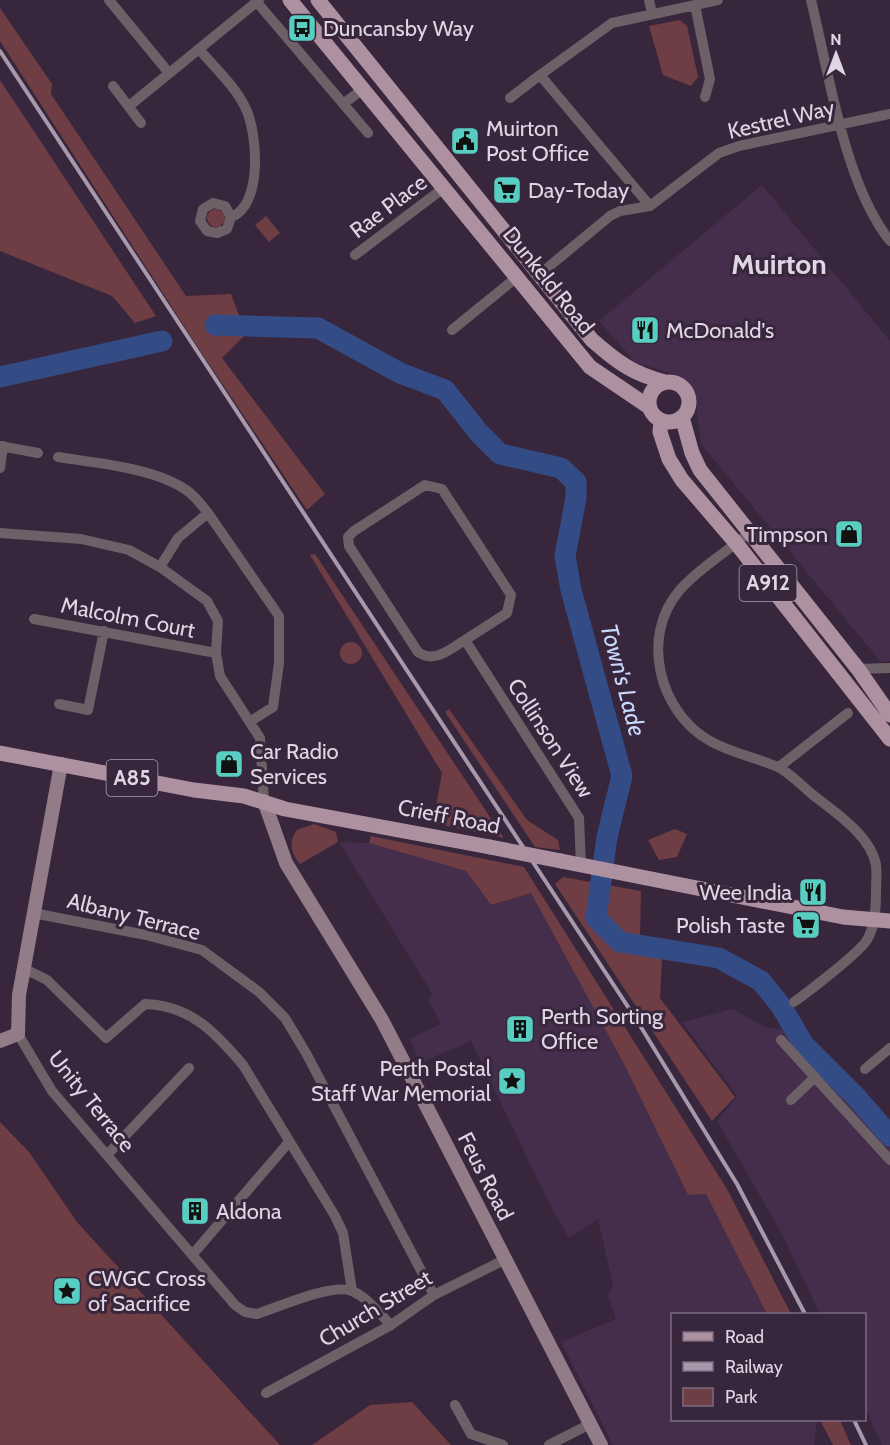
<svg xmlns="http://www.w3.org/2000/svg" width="890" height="1445" font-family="Cabin,sans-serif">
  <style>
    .built { fill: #452e4b }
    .green { fill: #6e3e44 }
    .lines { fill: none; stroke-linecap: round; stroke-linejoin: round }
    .river { stroke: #334c86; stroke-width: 21 }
    .street { stroke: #6e6067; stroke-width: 10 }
    .secondary { stroke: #927c87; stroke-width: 14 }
    .primary { stroke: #ae91a0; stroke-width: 15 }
    .rail { stroke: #a799ab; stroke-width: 4 }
    .primary-bridge { stroke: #ae91a0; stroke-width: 15 }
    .labels { text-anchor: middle; stroke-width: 6; stroke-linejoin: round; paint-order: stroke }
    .shield { fill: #38263d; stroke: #aea0b2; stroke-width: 1.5 }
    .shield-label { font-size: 21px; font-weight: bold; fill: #e0d5e4 }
    .poi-label { font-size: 22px; fill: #e0d5e4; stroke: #38263d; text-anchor: start }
    .street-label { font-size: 22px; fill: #e0d5e4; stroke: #38263d }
    .water-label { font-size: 24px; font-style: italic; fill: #c7d8fb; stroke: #38263d }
    .district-label { font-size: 28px; font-weight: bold; fill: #e0d5e4; stroke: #38263d }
  </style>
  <rect width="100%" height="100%" fill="#38263d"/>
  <path class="built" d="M762,185L890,341V661L881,662L701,444L696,403L671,373L636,363L599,321Z
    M339,842L369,843L466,871L491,905L531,893L625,1066L688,1195L706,1194L767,1314H672V1420H817L814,1445H613L561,1342L616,1319L608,1295L613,1285L598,1219L569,1238L549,1203L471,1041L420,1063L410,1039L441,1024L428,999L433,995Z
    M733,1009L764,1027L792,1031L890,1141V1445H882L865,1408L864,1314H820L782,1234L717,1121L737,1096L682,1022Z"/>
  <path class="green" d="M0,8L52,84L51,94L186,296L231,294L246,334L222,358L325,494L307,510L195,343L0,41Z
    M680,20L687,26L698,77L691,86L663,75L649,26Z
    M0,80L156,316L135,323L112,296L0,251Z
    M207 218a9 9 0 1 1 18 0a9 9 0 1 1-18 0Z
    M266,216L280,233L269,242L255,225Z
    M315,554L504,838L433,823L442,773L310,555Z
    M340 653a11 11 0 1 1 22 0a11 11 0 1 1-22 0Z
    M449,709L527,820L558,840L560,850L535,847L445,712Z
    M314,824L336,832L338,842L300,864C291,853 288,842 297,830Z
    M675,829L687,834L677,857L659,860L648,840Z
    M371,836L524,867L727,1189L791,1314H767L706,1194L688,1195L625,1066L531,893L491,905L466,871L369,843Z
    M563,877L641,891L640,937L662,958L660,998L735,1097L712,1121L555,884Z
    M0,1122L29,1152L77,1222L280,1445H0Z
    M412,1402L451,1445H312L370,1405Z
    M820,1420H840L851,1445H833Z"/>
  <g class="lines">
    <path class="river" d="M215,325L318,328L400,373L445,390L479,433L500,454L561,468L576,482V498L565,556L571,590L622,776L607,837L596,918L620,942L719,958L761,981L781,1006L804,1045L857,1098L890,1136
      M0,377L162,341"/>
    <path class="street" d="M109,0L169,73
      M255,0L368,133
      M649,0L652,13
      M811,0C829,73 844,183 890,241
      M695,5L710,79L705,97
      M199,49C214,67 235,86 245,107C258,132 263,206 231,217L227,229L217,233L207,231L200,221L203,209L213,203L225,206L231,217
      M113,86L141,123
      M510,98L540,75
      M343,104L363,89
      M129,106L259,0
      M650,206L540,75L612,23L718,0
      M355,255L445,187
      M540,274L610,216L620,211L650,206L719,153L739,146L890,114
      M452,330L517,277
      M0,446L38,453
      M58,457C96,463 158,468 189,492C196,498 202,505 208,513L178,538L160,567
      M0,468L3,446
      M208,513L279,616V663L273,707L251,721
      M0,533L81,539L129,550L160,567L207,601L218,621L216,653L220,676L260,738L264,801
      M741,539C721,556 696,571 679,591C640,637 659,712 710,741C731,753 755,757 778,767C790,773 802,786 813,795C835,812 871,836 876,865C877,874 876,884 876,892C876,909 875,926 867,940C859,953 808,992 794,1002
      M34,619L216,653
      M465,640C450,649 434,664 418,652L349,546L348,537L354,531L425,485L442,489L511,595L507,613L465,640L579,818L581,865
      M858,669L890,668
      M59,704L88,710L104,631
      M779,767L848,713
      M33,913L146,935L202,950L259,992L285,1018L306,1053L434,1295
      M25,969L47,980L106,1038L145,1004C190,1005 216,1033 243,1065L335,1216L343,1233L352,1291
      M18,1034L52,1091L235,1305L245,1312L257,1314C279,1307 332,1283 352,1291C367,1297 380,1314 391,1325
      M781,1040L890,1160
      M865,1069L890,1048
      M791,1100L815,1077
      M107,1155L189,1068
      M193,1254L289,1142
      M266,1393L391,1325L434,1295L506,1259
      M455,1405L471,1434L503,1445
      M549,1445L590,1424"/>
    <path class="secondary" d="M264,801L286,863L382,1020L601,1445
      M0,1041L18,1034L19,995L61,764"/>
    <path class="primary" d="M290,0L590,367L649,407
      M318,0L592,340C617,362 633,374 665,382
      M649 402a20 20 0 1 1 40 0a20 20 0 1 1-40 0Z
      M682,417L692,453L700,470L858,669L890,715
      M661,421L660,432L669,459L682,480L736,543L890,739
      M0,753L194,790L244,796L285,809L490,847
      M561,861L843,917L890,921"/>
    <path class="rail" d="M0,51L636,1019L737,1184L805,1314
      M854,1420L866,1445"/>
    <path class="primary-bridge" d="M490,847L561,861"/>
  </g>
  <defs>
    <g id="bus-square" transform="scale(1.5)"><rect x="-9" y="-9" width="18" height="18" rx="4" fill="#57cec1" stroke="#38263d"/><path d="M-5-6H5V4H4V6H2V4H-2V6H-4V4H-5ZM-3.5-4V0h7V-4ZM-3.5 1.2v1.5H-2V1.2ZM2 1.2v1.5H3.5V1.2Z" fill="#111"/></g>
    <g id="civic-square" transform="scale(1.5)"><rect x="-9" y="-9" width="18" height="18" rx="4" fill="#57cec1" stroke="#38263d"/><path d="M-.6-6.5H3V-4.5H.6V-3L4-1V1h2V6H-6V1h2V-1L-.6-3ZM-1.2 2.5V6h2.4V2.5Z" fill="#111"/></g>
    <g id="supermarket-square" transform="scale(1.5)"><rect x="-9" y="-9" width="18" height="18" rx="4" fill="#57cec1" stroke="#38263d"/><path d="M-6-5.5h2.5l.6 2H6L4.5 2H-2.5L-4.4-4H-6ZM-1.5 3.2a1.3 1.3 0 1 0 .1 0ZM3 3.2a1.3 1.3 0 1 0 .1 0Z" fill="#111"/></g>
    <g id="restaurant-square" transform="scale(1.5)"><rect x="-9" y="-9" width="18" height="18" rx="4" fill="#57cec1" stroke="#38263d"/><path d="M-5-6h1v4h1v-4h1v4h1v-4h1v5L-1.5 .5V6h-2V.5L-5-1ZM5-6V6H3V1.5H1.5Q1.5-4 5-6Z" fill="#111"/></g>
    <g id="shop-square" transform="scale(1.5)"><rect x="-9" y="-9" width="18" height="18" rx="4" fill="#57cec1" stroke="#38263d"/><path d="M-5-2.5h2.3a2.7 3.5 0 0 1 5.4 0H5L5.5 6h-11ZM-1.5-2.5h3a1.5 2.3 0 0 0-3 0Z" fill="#111"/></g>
    <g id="building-square" transform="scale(1.5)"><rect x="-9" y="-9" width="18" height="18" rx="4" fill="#57cec1" stroke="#38263d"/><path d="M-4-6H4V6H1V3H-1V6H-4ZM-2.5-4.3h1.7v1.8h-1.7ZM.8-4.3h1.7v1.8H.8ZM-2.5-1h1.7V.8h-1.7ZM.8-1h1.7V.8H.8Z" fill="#111"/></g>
    <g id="sight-square" transform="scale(1.5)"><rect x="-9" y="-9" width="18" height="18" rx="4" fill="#57cec1" stroke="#38263d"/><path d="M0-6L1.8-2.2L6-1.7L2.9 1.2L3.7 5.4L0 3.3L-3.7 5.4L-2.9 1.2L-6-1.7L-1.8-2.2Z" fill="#111"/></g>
  </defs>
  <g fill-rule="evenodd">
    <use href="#bus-square" x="302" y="28"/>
    <use href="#civic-square" x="465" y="141"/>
    <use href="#supermarket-square" x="507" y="190"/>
    <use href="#restaurant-square" x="645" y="330"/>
    <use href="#shop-square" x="849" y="534"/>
    <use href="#shop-square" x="229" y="764"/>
    <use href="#restaurant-square" x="813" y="892"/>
    <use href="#supermarket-square" x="806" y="925"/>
    <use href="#building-square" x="520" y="1029"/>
    <use href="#sight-square" x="512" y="1081"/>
    <use href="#building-square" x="195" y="1211"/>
    <use href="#sight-square" x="67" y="1291"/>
  </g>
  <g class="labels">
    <g class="shield">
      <rect x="739.5" y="565" width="57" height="36" rx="4.5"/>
      <rect x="106.5" y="760" width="51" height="36" rx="4.5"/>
    </g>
    <g class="shield-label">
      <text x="768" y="590">A912</text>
      <text x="132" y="785">A85</text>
    </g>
    <g class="poi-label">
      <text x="323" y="36">Duncansby Way</text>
      <text x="486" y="136">Muirton<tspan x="486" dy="25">Post Office</tspan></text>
      <text x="528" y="198">Day-Today</text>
      <text x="666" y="338">McDonald's</text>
      <text x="828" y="542" text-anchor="end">Timpson</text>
      <text x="250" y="759">Car Radio<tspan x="250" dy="25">Services</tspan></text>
      <text x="792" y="900" text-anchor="end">Wee India</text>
      <text x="785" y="933" text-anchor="end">Polish Taste</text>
      <text x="541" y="1024">Perth Sorting<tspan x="541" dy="25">Office</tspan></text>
      <text x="491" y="1076" text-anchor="end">Perth Postal<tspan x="491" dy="25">Staff War Memorial</tspan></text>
      <text x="216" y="1219">Aldona</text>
      <text x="88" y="1286">CWGC Cross<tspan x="88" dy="25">of Sacrifice</tspan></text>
    </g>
    <g class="street-label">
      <text transform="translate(781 119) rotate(-13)" y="8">Kestrel Way</text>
      <text transform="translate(388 206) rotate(-37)" y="8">Rae Place</text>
      <text transform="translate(549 280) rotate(51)" y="8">Dunkeld Road</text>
      <text transform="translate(128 617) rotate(11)" y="8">Malcolm Court</text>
      <text transform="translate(551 738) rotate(57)" y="8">Collinson View</text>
      <text transform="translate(449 816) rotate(11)" y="8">Crieff Road</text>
      <text transform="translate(134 916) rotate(14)" y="8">Albany Terrace</text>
      <text transform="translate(92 1101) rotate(51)" y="8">Unity Terrace</text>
      <text transform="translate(486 1176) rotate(63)" y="8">Feus Road</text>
      <text transform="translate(375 1308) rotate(-31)" y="8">Church Street</text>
    </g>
    <g class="water-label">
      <text transform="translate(623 680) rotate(75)" y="8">Town's Lade</text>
    </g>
    <g class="district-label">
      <text x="779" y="274">Muirton</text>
    </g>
  </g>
  <rect x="671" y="1313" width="195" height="108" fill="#38263d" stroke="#7b6c80" stroke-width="1.5"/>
  <rect x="683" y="1332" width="30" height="9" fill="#ae91a0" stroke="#7b6c80" stroke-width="1.5"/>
  <text x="725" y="1343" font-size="18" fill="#e0d5e4">Road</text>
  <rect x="683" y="1362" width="30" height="9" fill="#a799ab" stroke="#7b6c80" stroke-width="1.5"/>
  <text x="725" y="1373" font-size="18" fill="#e0d5e4">Railway</text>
  <rect x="683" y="1388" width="30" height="18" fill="#6e3e44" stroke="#7b6c80" stroke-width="1.5"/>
  <text x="725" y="1403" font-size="18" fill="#e0d5e4">Park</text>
  <g transform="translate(836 54)" stroke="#38263d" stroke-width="4.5" paint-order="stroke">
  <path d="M0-4.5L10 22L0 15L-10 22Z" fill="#e0d5e4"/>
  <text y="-9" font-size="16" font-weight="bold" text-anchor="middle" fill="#e0d5e4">N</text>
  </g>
</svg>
